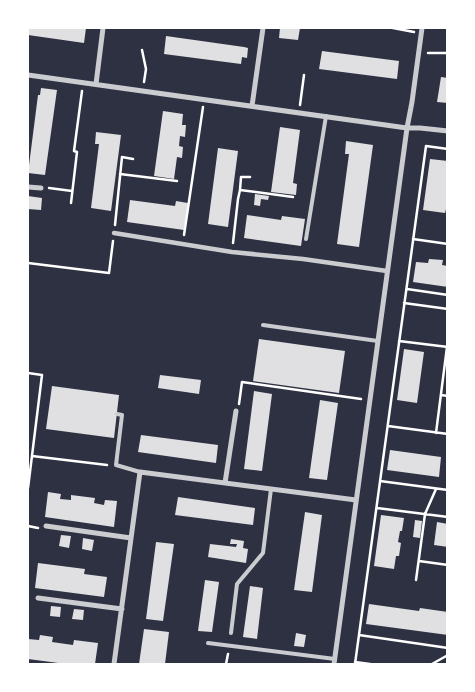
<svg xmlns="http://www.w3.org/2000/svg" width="475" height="692" font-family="Quicksand,sans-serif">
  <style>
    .building { fill: #e0e0e3 }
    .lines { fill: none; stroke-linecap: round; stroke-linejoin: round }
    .path { stroke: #fff; stroke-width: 2.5 }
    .service { stroke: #caccd0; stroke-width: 4 }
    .pedestrian { stroke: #caccd0; stroke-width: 4.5 }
    .minor { stroke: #caccd0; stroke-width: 5 }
  </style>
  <rect width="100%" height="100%" fill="#2d3142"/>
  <path class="building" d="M28,28H86L84,43L28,35Z
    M280,28H300L298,40L279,38Z
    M166,36L244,47L248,48L247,58L242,57L241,64L164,54Z
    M322,51L399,61L397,79L319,69Z
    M441,77L448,78V103L437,102Z
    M41,88L57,90L45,175L28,173L38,95H40Z
    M163,111L183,114L182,125H186L185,137L180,136L179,146L183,147L182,158L177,157L174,179L154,176Z
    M280,127L300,130L293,183L297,184L296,195L271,192Z
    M96,132L121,135L111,211L91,208L99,144H95Z
    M346,141L373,145L359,247L337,244L349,154H345Z
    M218,148L238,151L228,227L208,224Z
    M430,159L448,161L447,187H448V201L445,213L423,210Z
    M255,194L269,196L268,200L261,199L260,206L254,205Z
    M28,196L42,198L41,210L28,209Z
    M130,200L175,206L176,201L188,203L184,230L127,222Z
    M247,215L281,220L282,216L305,219L301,246L244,238Z
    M429,259L443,260L442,265L448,266V287L413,282L416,262L428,263Z
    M259,339L345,351L339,393L253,381Z
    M404,349L424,352L417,403L397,400Z
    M160,375L201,380L199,394L158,388Z
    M52,386L119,395L114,438L46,429Z
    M254,391L272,394L262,471L244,469Z
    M320,400L338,403L327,480L309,478Z
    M141,435L218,445L216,463L138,452Z
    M390,450L441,457L439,477L387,470Z
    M48,492L61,494L60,499L71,500V495L95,498L94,503L104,505L105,500L117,501L114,527L45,517Z
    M178,497L255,508L253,525L175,515Z
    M305,512L322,515L312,592L294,590Z
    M381,515L404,518L402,531H400L398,542L401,543L399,556H396L394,569L374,566Z
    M415,520L422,521L420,538L413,537Z
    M437,522L448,524V547L434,545Z
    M61,535L71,536L69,548L59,546Z
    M83,538L94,540L92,551L82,549Z
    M231,539L244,541L243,548L248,549L246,563L208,557L210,544L236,547L237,544H230Z
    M156,542L174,544L163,621L146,619Z
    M38,563L85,569L84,574L107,577L104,597L35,588Z
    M205,580L219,582L212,632L198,631Z
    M250,586L263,588L257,639L243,637Z
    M369,604L419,611L420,608L448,612V635L366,624Z
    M51,606L61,607L60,617L50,616Z
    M74,609L84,610L83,620L72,619Z
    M144,629L169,632L165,664H139Z
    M296,633L306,635L304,647L294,646Z
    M40,635L53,637L52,642L73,645L74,640L98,643L95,664H66L28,659V639L39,640Z"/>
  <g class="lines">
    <path class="path" d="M393,28L414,32
      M142,50L146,69L144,82
      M428,53H448
      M300,105L304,75
      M120,174L177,181
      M49,188L72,191
      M240,190L293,197
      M71,203L77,152L74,151L82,91
      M115,225L122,157L133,159
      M184,235L203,107
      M413,239L448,244
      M233,243L238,199L240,190L241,177H250
      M28,263L109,273L113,241
      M407,289L448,295
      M404,303L448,309
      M399,341L448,347
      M28,373L42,375L28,488
      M441,395L448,396
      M239,404L242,382L361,399
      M388,426L448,434
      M436,433L447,347
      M32,456L107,465
      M380,481L448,490
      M377,508L448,517
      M28,526L38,528
      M419,561L448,565
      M416,580L425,514L436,489
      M359,635L448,648
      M355,662L370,664
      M226,664L228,654
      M355,664L426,146L448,149
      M432,664L448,655"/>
    <path class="service" d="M306,239L326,116
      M263,325L378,341
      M117,414L122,415L116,465L140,472
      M231,633L237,584L263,553L271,489
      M208,643L335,659"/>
    <path class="pedestrian" d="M114,233L232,252L303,259L387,271"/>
    <path class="minor" d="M28,75L407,128H420L448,131
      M96,84L103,28
      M252,106L263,28
      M28,187L41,188
      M225,483L236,411
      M46,526L131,538
      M38,598L122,609
      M114,664L140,472L356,500
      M334,664L407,128L412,102L422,28"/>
  </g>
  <rect width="475" height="692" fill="none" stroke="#ffffff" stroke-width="58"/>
</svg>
